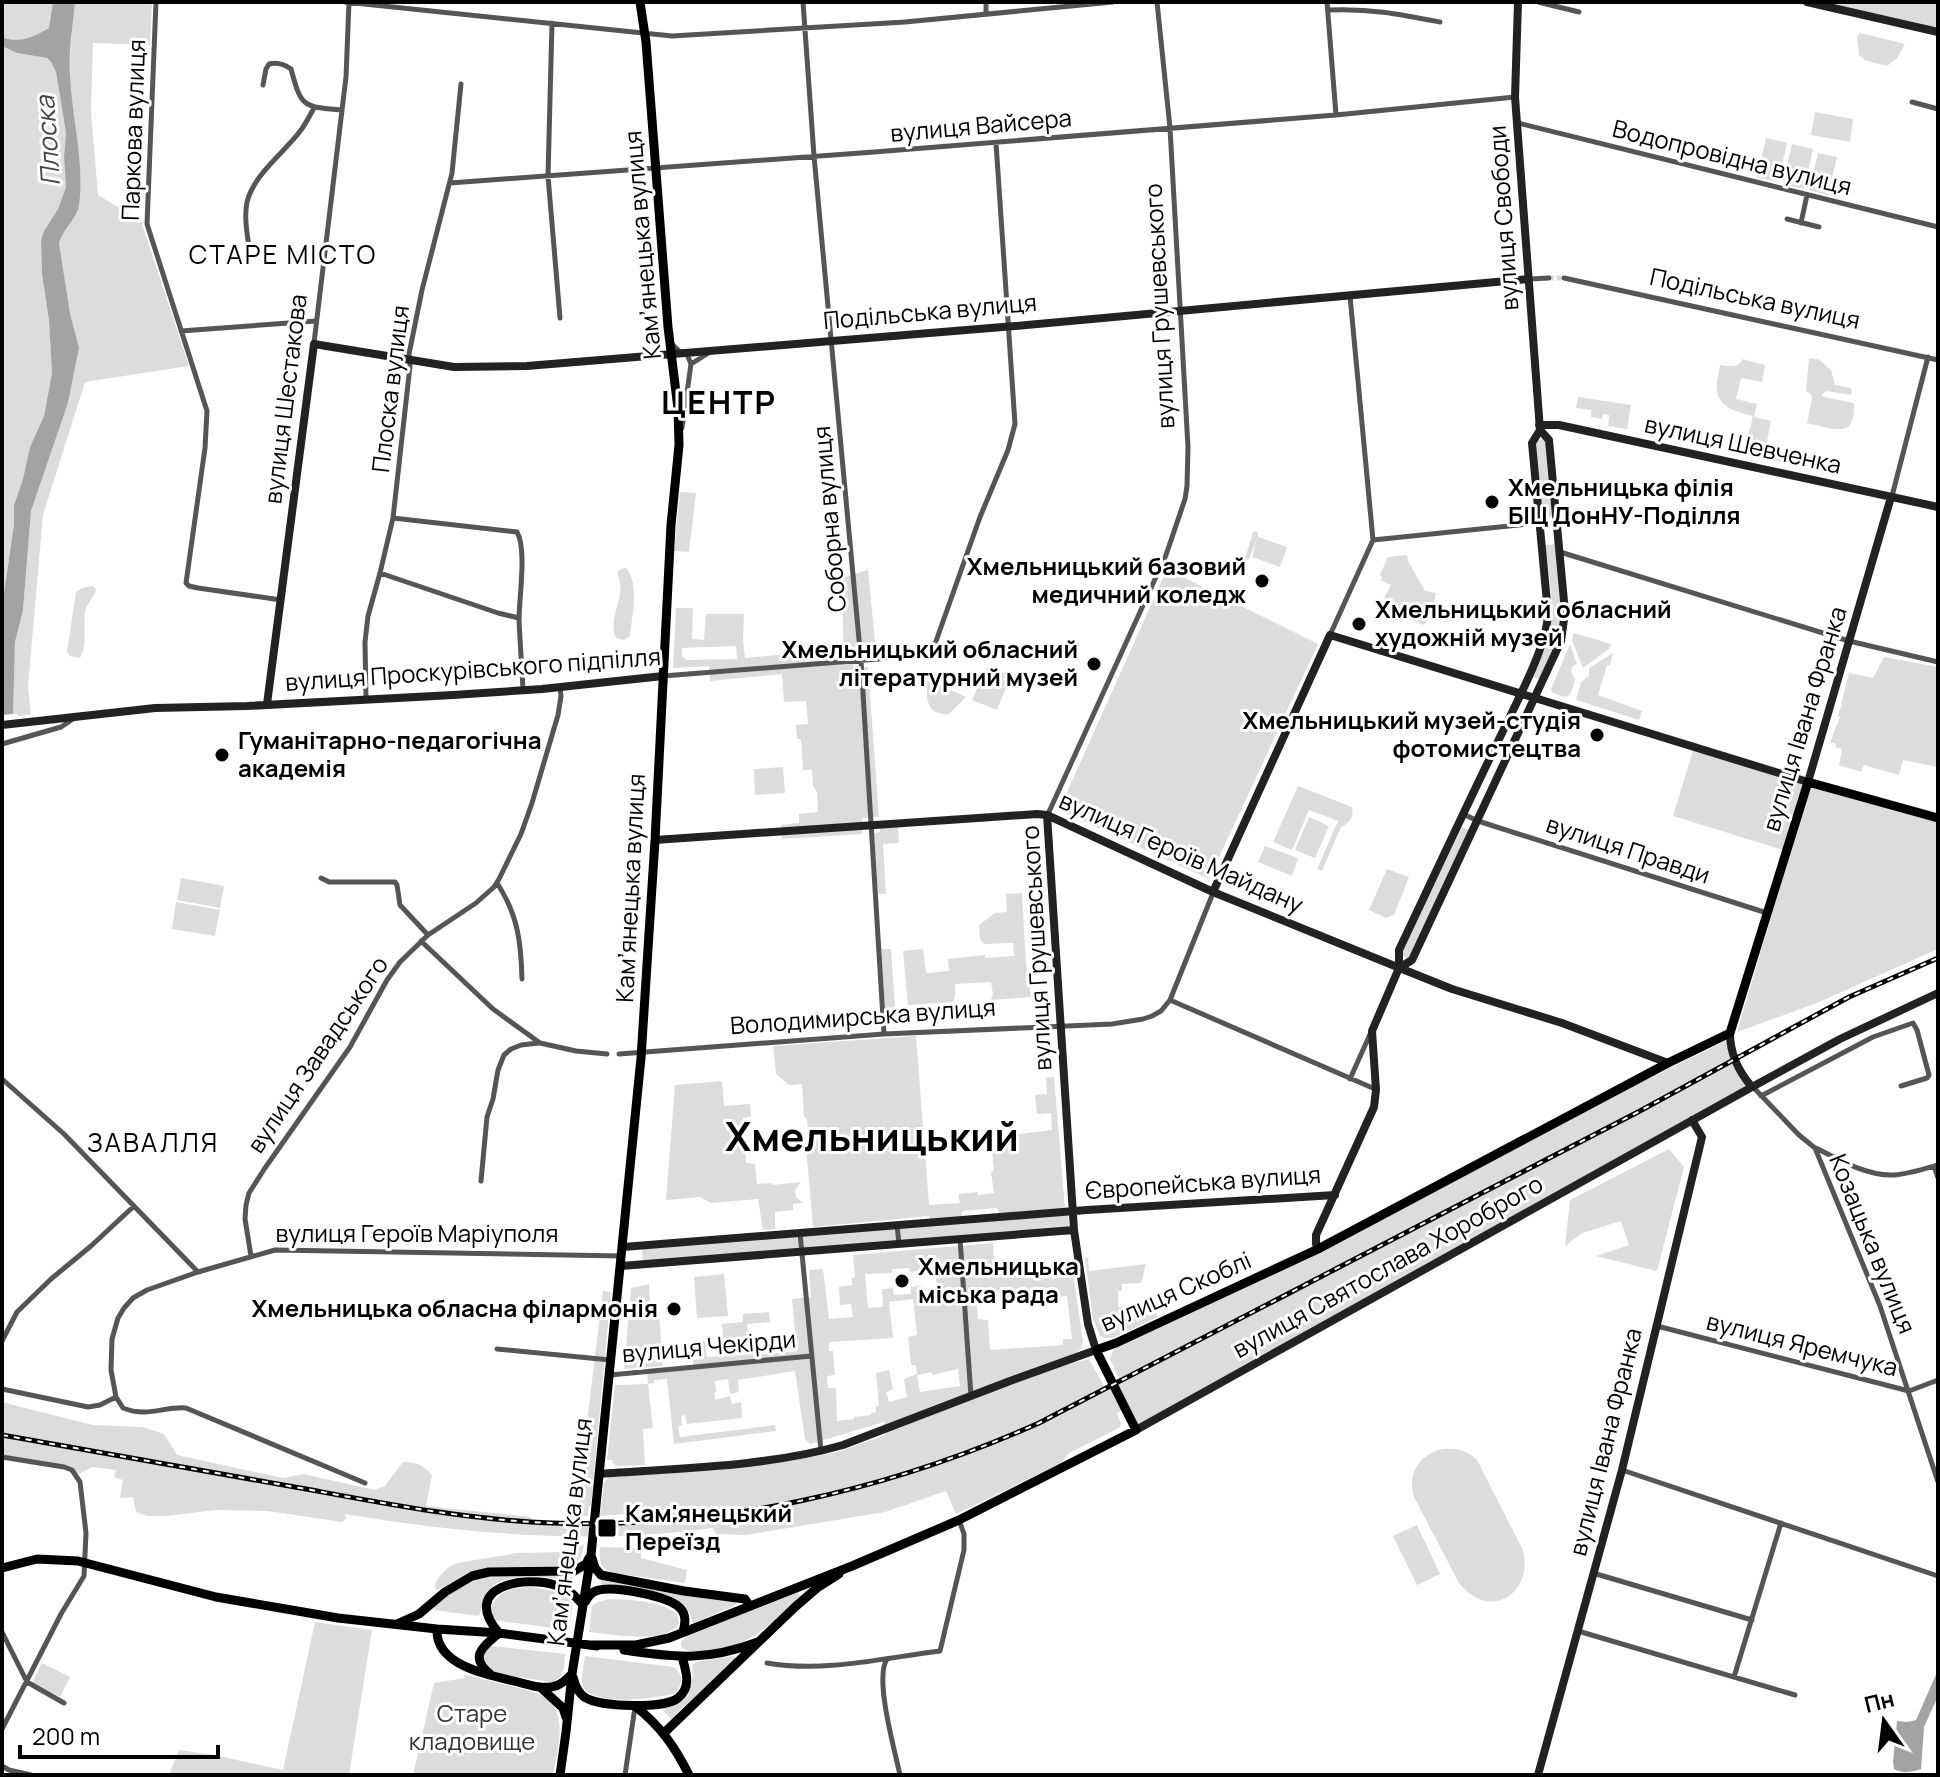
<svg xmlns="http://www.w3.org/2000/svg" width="1940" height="1777" font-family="Manrope,sans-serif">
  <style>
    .green { fill: #dcdcdc; fill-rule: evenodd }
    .water { fill: #a3a3a3 }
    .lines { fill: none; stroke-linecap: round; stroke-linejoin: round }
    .street-tunnel { stroke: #d9d9d9; stroke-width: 5; stroke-dasharray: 5 2.5; stroke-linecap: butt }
    .street { stroke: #555; stroke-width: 5 }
    .secondary { stroke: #222; stroke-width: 8 }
    .primary { stroke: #000; stroke-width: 9 }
    .rail-casing { stroke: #000; stroke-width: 5 }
    .rail { stroke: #fff; stroke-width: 2; stroke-dasharray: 6; stroke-linecap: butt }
    .poi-dot { fill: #000; stroke: #fff; stroke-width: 3 }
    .labels { text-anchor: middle; stroke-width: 6; stroke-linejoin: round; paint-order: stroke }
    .street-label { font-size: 24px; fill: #000; stroke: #fff }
    .poi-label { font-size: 24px; font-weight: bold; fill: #000; stroke: #fff; text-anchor: start }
    .park-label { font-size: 24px; fill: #333; stroke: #fff }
    .water-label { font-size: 26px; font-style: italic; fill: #444; stroke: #fff }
    .neighbourhood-label { font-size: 26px; letter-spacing: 2px; fill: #000; stroke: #fff }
    .district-label { font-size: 32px; font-weight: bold; letter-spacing: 2px; fill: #000; stroke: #fff }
    .town-label { font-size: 40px; font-weight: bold; fill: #000; stroke: #fff }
  </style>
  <rect width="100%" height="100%" fill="#fff"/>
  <path class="green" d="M2,2H53L49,28C34,37 19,44 2,37Z
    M75,2H152L150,45L93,43L91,111L98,195L141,221L189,366L85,382L43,515L28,686L31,715L18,716L17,714H13L15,642L23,610L31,511L68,403L79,348L70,313L59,243C63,229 76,220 79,206C84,169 75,131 71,95C67,64 72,33 75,2Z
    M1821,2H1938V29Z
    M1860,33L1865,34L1905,44L1897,58L1887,66L1864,60L1863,57L1859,56L1857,36Z
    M2,46L17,53L47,58L51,62L56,72L66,133L64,157L66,187L58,209L44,231L41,240L42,274L49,321L52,373L44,416L30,447L23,479L14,505V524L2,607Z
    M1815,112L1853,119L1850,142L1811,135Z
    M1766,138L1787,143L1778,182L1757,177Z
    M1792,144L1813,149L1804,189L1783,184Z
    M1818,153L1837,157L1828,195L1809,190Z
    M1809,358C1824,359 1821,363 1831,370L1835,385L1851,388L1852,393L1850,395L1826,391L1822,395L1824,397L1854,403C1854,409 1854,418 1851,423C1846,436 1818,425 1807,423L1812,398L1811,394L1806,391Z
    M1743,359L1765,365L1762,382L1741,378L1736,399L1757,404L1754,417L1771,421L1766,446L1754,443L1753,446L1794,455L1792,464L1744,454L1753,416C1740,413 1719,408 1717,391C1716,383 1719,372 1720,365C1730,366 1737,369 1743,359Z
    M1578,397L1631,405L1627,429L1608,426L1609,415L1603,414L1602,419L1591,417V410L1576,408Z
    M1546,439L1553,517L1543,518L1536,440Z
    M680,492L696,493L689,552L674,551Z
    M1255,531L1258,533V537L1287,547L1280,567L1252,557L1257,539L1249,559H1245L1253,532Z
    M1555,544L1561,612L1559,634L1540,680L1532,676C1538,661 1547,645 1550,629C1555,602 1548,572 1545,545Z
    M1407,555L1408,561L1425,591L1436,593C1434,604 1432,617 1424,625L1379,608L1391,585L1381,580L1382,577L1380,575L1388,557Z
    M626,568C640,585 632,615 630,636L624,640L616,638C610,624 616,613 619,599C622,590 620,581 617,572L620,569Z
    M1167,569L1318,644L1209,879L1059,810Z
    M868,570L876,652L853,655V668L868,667L879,817L862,818V834L782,839L781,825L799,823V814L818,812L817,792L813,786L812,770H803L801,739H797L796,725L808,724L806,701L784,702L782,674L710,681L709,666L673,668L676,608H693L692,639L704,640L706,614H744L743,639L745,658L798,653L829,652L830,656L844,655C842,629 844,604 841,578ZM736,646L737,659L686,660L682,656V648Z
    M93,586L96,589C94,597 87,603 85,612C83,628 88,643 80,658L70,656L67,652L76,592L82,588Z
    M1574,633L1611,644L1610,648L1583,668L1572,640Z
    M1570,644L1577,664L1573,666L1571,671L1575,680L1570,695L1564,697L1553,693L1551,689Z
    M1613,653L1610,665H1607L1598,695L1642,711L1639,720L1576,700L1581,682L1589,676V668Z
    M1884,657L1938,667V767L1903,760L1899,775L1864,765L1861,772L1839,765L1842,749L1835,747L1836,744L1830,742L1840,717L1838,716L1841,706H1843L1841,705L1849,673L1873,678Z
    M987,666L1011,676L997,710L972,700Z
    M928,680L966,697L949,714C927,716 925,698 928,680Z
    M1693,751L1804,784L1783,850L1673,816Z
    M783,767L785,793L755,795L754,769Z
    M1298,786L1352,807C1354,817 1350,823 1341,827L1322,871L1317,869L1338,821L1309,810L1292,850L1273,842Z
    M1810,786L1938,821V949L1817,1003L1737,1032Z
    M1309,817L1329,826L1315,858L1295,850Z
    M898,826L899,843L883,844L886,894H878L874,833L880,832V828Z
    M1462,827L1469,830L1408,959L1400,955Z
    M1265,846L1298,858L1292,876L1258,862Z
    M1387,869L1409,877L1394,915L1386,918L1369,910Z
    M181,878L224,886L220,908L177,900Z
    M1022,893L1026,963L1031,997L991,1000L993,994L991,982L955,984V997L953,1002L908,1005L903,951L923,949L926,973L949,971L948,959L985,955V958L1014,956L1013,943L984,944L980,939L979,925L995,913L1007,912L1006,894Z
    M176,902L220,910L215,936L172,929Z
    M881,949H891L896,1022L886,1023Z
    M916,1036L929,1205L960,1203L958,1194L977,1192L978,1195L994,1193L991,1172L994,1171L990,1130L1003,1128L1004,1136L1052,1130L1051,1113L1037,1114L1035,1095L1047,1094L1046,1078L1054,1077L1065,1208L999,1214L998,1209L996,1208L963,1211L961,1217L930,1220L929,1216L813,1227L806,1146H809L807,1118L804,1117L802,1084L789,1085L776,1074L773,1046Z
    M1730,1039L1747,1086L1137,1427L1127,1408L1117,1413L1121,1424L1119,1428L1069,1453L1061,1463L956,1514L946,1491L885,1512L746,1535L716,1534L713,1528C591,1545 465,1534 345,1514L346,1519L342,1522L268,1511L216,1510L167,1516H148L136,1512L133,1497L120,1498L123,1480L114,1477L116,1470L92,1467L77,1475L72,1470L2,1457V1402L93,1425L143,1427L164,1434L177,1455L283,1478L304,1474L374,1490L385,1486L403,1462C417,1462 423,1465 432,1475L426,1506L531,1517L530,1522C597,1525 661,1521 727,1514L726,1508L651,1518V1512L600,1516L604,1483L609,1476L672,1473L806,1458L838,1452L885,1435L884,1422L810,1444L805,1439L795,1371L738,1380L739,1392L730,1394L728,1379L715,1381L716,1392L714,1393L715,1400L730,1396L732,1404L741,1402L742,1418L687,1424L685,1415L681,1416L682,1425L678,1426L680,1437L775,1425L776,1431L674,1444L667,1379L654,1380V1383L648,1384L653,1428L643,1429L645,1465L618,1466L614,1465L612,1460H607L615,1385L648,1384L647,1372L694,1368L693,1360L703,1359L701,1341H705L707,1357L745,1355L744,1338L723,1339L722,1324L743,1322V1314L769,1312L770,1322L747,1324L749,1338H755L756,1355L797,1351L792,1299L811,1297L809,1270L823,1269L829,1319L853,1317L851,1304L840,1305L839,1287L852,1285V1278L855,1277L853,1255L993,1243L994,1261H999L1001,1277L1043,1273V1269L1050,1268L1052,1279L1067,1276L1064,1260L1071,1259L1083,1341L1081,1348L1076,1353L1008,1377L1010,1381L1088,1359L1090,1361L1104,1386L1119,1378L1110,1359L1113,1350L1118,1347L1340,1242L1623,1091ZM909,1268L910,1272L935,1269L938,1295L922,1296L921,1286L911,1287V1294L894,1295L893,1288L882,1289L883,1307L868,1308L865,1274L892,1273V1269ZM1001,1291L1002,1302L1067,1296L1072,1339H1063V1345L990,1350L988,1320L978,1319L976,1295ZM913,1299L917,1335L908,1337L911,1365H916L917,1374L904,1379L907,1397L889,1402L886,1392L893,1389L889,1370L876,1373L879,1406L876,1407V1412L871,1413V1415L854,1417V1419L837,1421L836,1388H828L827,1376L835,1375L833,1351H829V1342L893,1338L889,1302ZM958,1369L960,1386L920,1392L917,1375L932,1372V1375Z
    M722,1081L724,1106L750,1104L751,1117L743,1118L746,1163L755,1164L757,1184L772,1183L773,1185L801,1182L795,1190L796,1197L803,1203L793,1204V1210L775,1212V1229L763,1230L758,1199L711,1203L700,1197L666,1200L675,1085Z
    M1669,1149L1684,1167L1657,1271L1596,1256L1629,1245L1621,1221L1582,1233L1565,1246L1570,1200Z
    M1068,1214L1069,1229L643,1262L642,1248Z
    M1085,1258H1088L1089,1271L1146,1264L1141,1283L1122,1284V1291H1118V1307L1153,1306L1158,1317L1113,1338H1105L1100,1336L1093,1319Z
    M724,1274L728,1316L697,1318L694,1277Z
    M649,1284L651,1315H659L663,1366L624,1369L631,1288Z
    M603,1291L611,1292L591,1505L589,1506L588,1516H578L589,1434L587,1429V1422Z
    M1442,1449C1456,1448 1467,1450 1477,1460L1522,1548C1536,1590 1491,1624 1459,1583L1414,1497C1407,1474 1419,1455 1442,1449Z
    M1417,1525L1440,1574L1417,1585L1393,1536Z
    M578,1544L584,1545C582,1556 580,1562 569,1566L470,1572L442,1588L438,1590L434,1588C437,1576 446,1568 457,1563L517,1553L563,1552Z
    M600,1547L641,1548V1558L687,1570L685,1583L614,1573C599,1568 599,1561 600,1547Z
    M487,1576H574L572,1582C552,1578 507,1572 492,1587C484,1595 483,1607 479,1616L433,1610C443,1594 468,1579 487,1576Z
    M601,1579L644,1588L736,1602V1604L734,1606L693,1623C691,1618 689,1611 685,1606C675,1593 618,1584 601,1584Z
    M529,1587C546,1589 560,1591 573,1603L569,1630L493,1620L490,1612C495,1592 511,1588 529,1587Z
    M798,1590L800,1596C781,1614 760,1637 735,1645C727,1648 718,1649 710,1650C699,1653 689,1655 681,1646V1642L689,1634Z
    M609,1599C632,1600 658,1600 677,1614L679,1624C665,1645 611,1634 589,1632L592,1606L598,1602Z
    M315,1622L372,1630L349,1775H169L179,1750L214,1755L283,1770Z
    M492,1646L565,1654C564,1666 565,1680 550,1682L496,1673L488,1668L483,1655L485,1650Z
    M585,1656L674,1667C684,1675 683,1684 675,1693C658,1699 594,1706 584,1688C579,1679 584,1666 585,1656Z
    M734,1656L736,1659L735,1661L678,1712L672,1720L660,1707L675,1704L688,1696L693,1676L692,1665L696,1662Z
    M42,1663L70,1677L60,1697L32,1683Z
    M463,1674L534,1692C572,1705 558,1745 553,1775H413L434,1683L465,1678Z"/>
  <path class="water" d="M53,2H75C73,27 68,51 70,76C72,119 85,163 79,206C76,220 63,229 59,243L70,313L79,348L68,403L31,511L23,610L15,642L13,714L2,715V607L14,524V505L23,479L30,447L44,416L52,373L49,321L42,274L41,240L44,231L58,209L66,187L64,157L66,133L56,72L51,62L47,58L17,53L2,46V37C19,44 34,37 49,28Z
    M1938,1670V1696L1924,1727L1921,1769C1911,1772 1903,1774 1894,1769L1893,1762L1897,1721L1908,1722L1916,1720Z"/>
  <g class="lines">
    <path class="street-tunnel" d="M1549,278H1564"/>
    <path class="street" d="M156,2L147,224L207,411L205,448L186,583L189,586L198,588L281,600
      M345,2L672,36L905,22L1113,2
      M803,2L814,156L861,661L884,1034
      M1327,2L1336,115
      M1538,2L1579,12
      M1328,10C1369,8 1399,14 1440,22
      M986,14V2
      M552,23L548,176L560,318
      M263,85L266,69L269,64C277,62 284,64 291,69C301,106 302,107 341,110
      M1912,102L1938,109
      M1518,123L1938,227
      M450,183L874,152L1336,115L1515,97
      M1787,219L1819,227
      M1801,223L1807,195
      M249,247C247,233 244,217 247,202C254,174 284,153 301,130C306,123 310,115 314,108
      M1564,278L1938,360
      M1529,279L1549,278
      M181,331L316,321
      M314,343L346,77L349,2
      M672,344L679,351L687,354L691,364L682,428
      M691,364L707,354
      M1892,496L1928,357
      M393,518L517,532C527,549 519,598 519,620C520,643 522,667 523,690
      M1373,540L1539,523
      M1560,552L1849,641L1938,662
      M380,573L498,613L519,618
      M1330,635L1373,540L1350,296
      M663,676L915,656L928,652L935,644L980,517L1008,450L1015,424L996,143
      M366,700L365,642L368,616L380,573L393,518L410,366L409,354L422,290L452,173L461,84
      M2,744L61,727L73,719
      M1048,814L1166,555L1185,499L1187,486L1188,447L1170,128L1157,2
      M1463,814L1478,821L1767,913
      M321,878L329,882H395L397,885L400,905L428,935
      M497,883C518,915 521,942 522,979
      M421,941L493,1009L540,1043L576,1051L607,1054
      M1170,1000L1375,1089
      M619,1054L884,1034L1112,1024L1143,1019L1152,1016L1161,1011L1170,1000L1213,893
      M2,1079L64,1134L198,1272
      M1350,1079L1371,1032
      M1753,1087L1799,1135L1815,1148L1880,1306L1938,1482
      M1761,1096L1873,1037L1913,1023L1917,1030L1929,1075L1927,1078L1901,1086
      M1816,1148C1839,1160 1867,1176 1894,1175C1908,1174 1924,1169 1938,1165
      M1934,1166L1938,1178
      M481,1181L487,1117L493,1099L498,1070L504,1055L511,1049L521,1045L539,1043
      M897,1225L899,1244
      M800,1233L821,1451
      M960,1239L971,1396
      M251,1256L245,1219L246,1205L249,1193L265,1168L350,1047L387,980L400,962L428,935L476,903L494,887L499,879L521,834L532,803L558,715L561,696L560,687
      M1657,1326L1909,1391L1938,1380
      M2,1341L17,1312L51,1279L91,1246L134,1206
      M497,1349L610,1360
      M610,1375L811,1356
      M2,1389L88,1407L100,1405L116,1397
      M2,1457L64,1467L72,1470L80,1482L86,1533L84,1576L61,1614L2,1729
      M1622,1470L1938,1576
      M365,1483L186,1408C164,1406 148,1418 123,1408L116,1397L111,1370L112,1339L118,1318L124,1308L133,1298L147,1290L198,1272L275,1250L622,1256
      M1593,1573L1752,1620
      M1578,1631L1795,1695
      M2,1632L27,1682L64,1703
      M887,1659C874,1678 895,1751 900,1775
      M767,1663C824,1673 883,1658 940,1651L964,1550V1534L959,1520
      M1734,1677L1781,1523
      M2,1766L9,1770L31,1775
      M625,1775L635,1707"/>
    <path class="secondary" d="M1807,2L1938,32
      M1539,425H1559L1938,507
      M267,704L314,344L454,367L527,366L1015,326L1528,279
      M2,725L155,708L247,706L453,695L542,689L663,676
      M655,840L1037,814L1047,815L1213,892L1412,973L1452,989L1562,1023L1668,1063
      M1213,892L1330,635L1808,782L1891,497
      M1399,968L1412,960L1561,641L1565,612L1549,440L1540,430
      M1730,1033C1730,1054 1738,1071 1752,1087
      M623,1247L1087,1210L1335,1195
      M1318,1249L1316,1244V1235L1374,1107L1376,1090L1372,1031L1399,968V950C1433,878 1467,805 1502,733C1517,701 1547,647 1548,613L1532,443L1540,430L1515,97L1518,2
      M621,1266L1074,1230
      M1136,1430L1752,1087L1840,1039L1938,993
      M599,1474C678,1468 767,1467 843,1445L1010,1381L1096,1350L1088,1324L1074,1230L1047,815
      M1538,1775L1622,1470L1702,1137L1692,1120"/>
    <path class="primary" d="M592,1558L595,1568L601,1575L684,1591L745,1599L750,1606
      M2,1568L37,1559L78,1561L216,1597L338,1618L437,1629L499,1633L597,1646
      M585,1602C589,1596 592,1591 599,1590C615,1586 669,1596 680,1608C687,1615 685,1624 683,1632
      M397,1624L419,1614L445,1592L472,1576L489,1572L574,1571L586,1564L589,1558
      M437,1629C435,1665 487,1675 514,1681C526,1684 539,1689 551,1687C560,1686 566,1680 572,1674
      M499,1633C459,1587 524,1574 558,1586C569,1589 575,1596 583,1605
      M592,1645H636L669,1638L852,1566L959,1520L1136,1430L1096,1350L1116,1343L1318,1249L1668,1063L1730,1033L1808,782L1938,818
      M624,1650C677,1658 707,1661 758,1642
      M490,1674C468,1656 484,1646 499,1633
      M573,1677C575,1685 578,1694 586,1698C601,1707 665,1709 678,1698C692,1687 686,1671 682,1657
      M540,1687L563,1708L566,1717
      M635,1706C660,1726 674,1745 689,1775
      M664,1733L795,1607L817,1588L839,1574
      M560,1775L566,1732L572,1674L591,1555L641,1058L655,840L671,525L679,445L678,409L668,327L646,42L640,2"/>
    <g class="rail-casing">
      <path id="rail" d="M2,1435C103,1453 205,1471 306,1489C387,1504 469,1520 552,1523C720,1529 886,1491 1039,1423L1638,1112L1849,997L1938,958"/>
    </g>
    <use href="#rail" class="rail"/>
  </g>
  <g class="poi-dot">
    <circle cx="1492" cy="502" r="8"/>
    <circle cx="1262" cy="581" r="8"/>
    <circle cx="1359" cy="624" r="8"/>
    <circle cx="1094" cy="664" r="8"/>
    <circle cx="1597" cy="735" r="8"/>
    <circle cx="222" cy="755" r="8"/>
    <circle cx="902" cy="1281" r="8"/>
    <circle cx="674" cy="1309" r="8"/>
    <rect x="597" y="1518" width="20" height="20" rx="4"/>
  </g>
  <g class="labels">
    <g class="street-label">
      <text transform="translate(981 126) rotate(-5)" y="8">вулиця Вайсера</text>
      <text transform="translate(134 130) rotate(-88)" y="8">Паркова вулиця</text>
      <text transform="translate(1732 158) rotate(14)" y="8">Водопровідна вулиця</text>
      <text transform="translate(1504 218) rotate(-94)" y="8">вулиця Свободи</text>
      <text transform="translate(643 245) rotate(-95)" y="8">Камʼянецька вулиця</text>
      <text transform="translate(1755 299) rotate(12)" y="8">Подільська вулиця</text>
      <text transform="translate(1160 306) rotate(-93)" y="8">вулиця Грушевського</text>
      <text transform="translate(930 312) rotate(-5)" y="8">Подільська вулиця</text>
      <text transform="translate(391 389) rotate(-83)" y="8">Плоска вулиця</text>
      <text transform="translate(286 399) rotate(-83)" y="8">вулиця Шестакова</text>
      <text transform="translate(1743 445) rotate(12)" y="8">вулиця Шевченка</text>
      <text transform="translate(830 519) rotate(-95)" y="8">Соборна вулиця</text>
      <text transform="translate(473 670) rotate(-4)" y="8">вулиця Проскурівського підпілля</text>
      <text transform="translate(1805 719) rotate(-73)" y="8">вулиця Івана Франка</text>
      <text transform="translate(1628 850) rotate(18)" y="8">вулиця Правди</text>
      <text transform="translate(1181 853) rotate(24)" y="8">вулиця Героїв Майдану</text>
      <text transform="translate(631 888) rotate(-87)" y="8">Камʼянецька вулиця</text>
      <text transform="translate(1037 948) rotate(-93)" y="8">вулиця Грушевського</text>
      <text transform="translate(863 1017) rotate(-4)" y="8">Володимирська вулиця</text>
      <text transform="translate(318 1055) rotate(-56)" y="8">вулиця Завадського</text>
      <text transform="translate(1203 1183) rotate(-4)" y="8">Європейська вулиця</text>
      <text x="417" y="1242">вулиця Героїв Маріуполя</text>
      <text transform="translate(1872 1244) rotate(68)" y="8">Козацька вулиця</text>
      <text transform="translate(1388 1267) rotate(-29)" y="8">вулиця Святослава Хороброго</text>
      <text transform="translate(1176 1292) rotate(-24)" y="8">вулиця Скоблі</text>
      <text transform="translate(1802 1345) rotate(14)" y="8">вулиця Яремчука</text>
      <text transform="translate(709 1347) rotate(-5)" y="8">вулиця Чекірди</text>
      <text transform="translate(1606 1442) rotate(-76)" y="8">вулиця Івана Франка</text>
      <text transform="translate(570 1532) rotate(-83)" y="8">Камʼянецька вулиця</text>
    </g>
    <g class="poi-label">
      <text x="1508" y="496">Хмельницька філія<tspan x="1508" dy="28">БІЦ ДонНУ-Поділля</tspan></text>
      <text x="1246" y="575" text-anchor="end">Хмельницький базовий<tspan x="1246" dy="28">медичний коледж</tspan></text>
      <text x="1375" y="618">Хмельницький обласний<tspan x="1375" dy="28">художній музей</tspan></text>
      <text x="1078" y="658" text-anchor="end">Хмельницький обласний<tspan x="1078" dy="28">літературний музей</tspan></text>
      <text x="1581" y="729" text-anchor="end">Хмельницький музей-студія<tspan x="1581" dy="28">фотомистецтва</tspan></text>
      <text x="238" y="749">Гуманітарно-педагогічна<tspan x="238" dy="28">академія</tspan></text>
      <text x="918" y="1275">Хмельницька<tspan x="918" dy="28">міська рада</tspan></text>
      <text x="658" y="1317" text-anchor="end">Хмельницька обласна філармонія</text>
      <text x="625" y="1522">Кам'янецький<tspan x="625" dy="28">Переїзд</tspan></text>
    </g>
    <g class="park-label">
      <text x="472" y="1722">Старе<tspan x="472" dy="28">кладовище</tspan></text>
    </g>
    <g class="water-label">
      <text transform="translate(48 141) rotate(-94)" y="9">Плоска</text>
    </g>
    <g class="neighbourhood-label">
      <text x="283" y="264">СТАРЕ МІСТО</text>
      <text x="153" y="1152">ЗАВАЛЛЯ</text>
    </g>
    <g class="district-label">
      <text x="719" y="414">ЦЕНТР</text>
    </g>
    <g class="town-label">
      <text x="872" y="1151">Хмельницький</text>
    </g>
  </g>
  <rect width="1940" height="1777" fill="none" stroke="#000000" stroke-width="8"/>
  <g transform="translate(1884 1721) rotate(346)" stroke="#ffffff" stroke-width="6" paint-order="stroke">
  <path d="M0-6L14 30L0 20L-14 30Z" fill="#000000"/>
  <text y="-12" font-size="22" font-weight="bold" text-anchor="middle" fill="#000000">Пн</text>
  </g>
  <path d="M20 1745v12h198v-12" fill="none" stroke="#000000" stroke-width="4"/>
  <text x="32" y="1745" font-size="24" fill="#000000" stroke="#ffffff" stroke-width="6" paint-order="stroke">200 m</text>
</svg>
